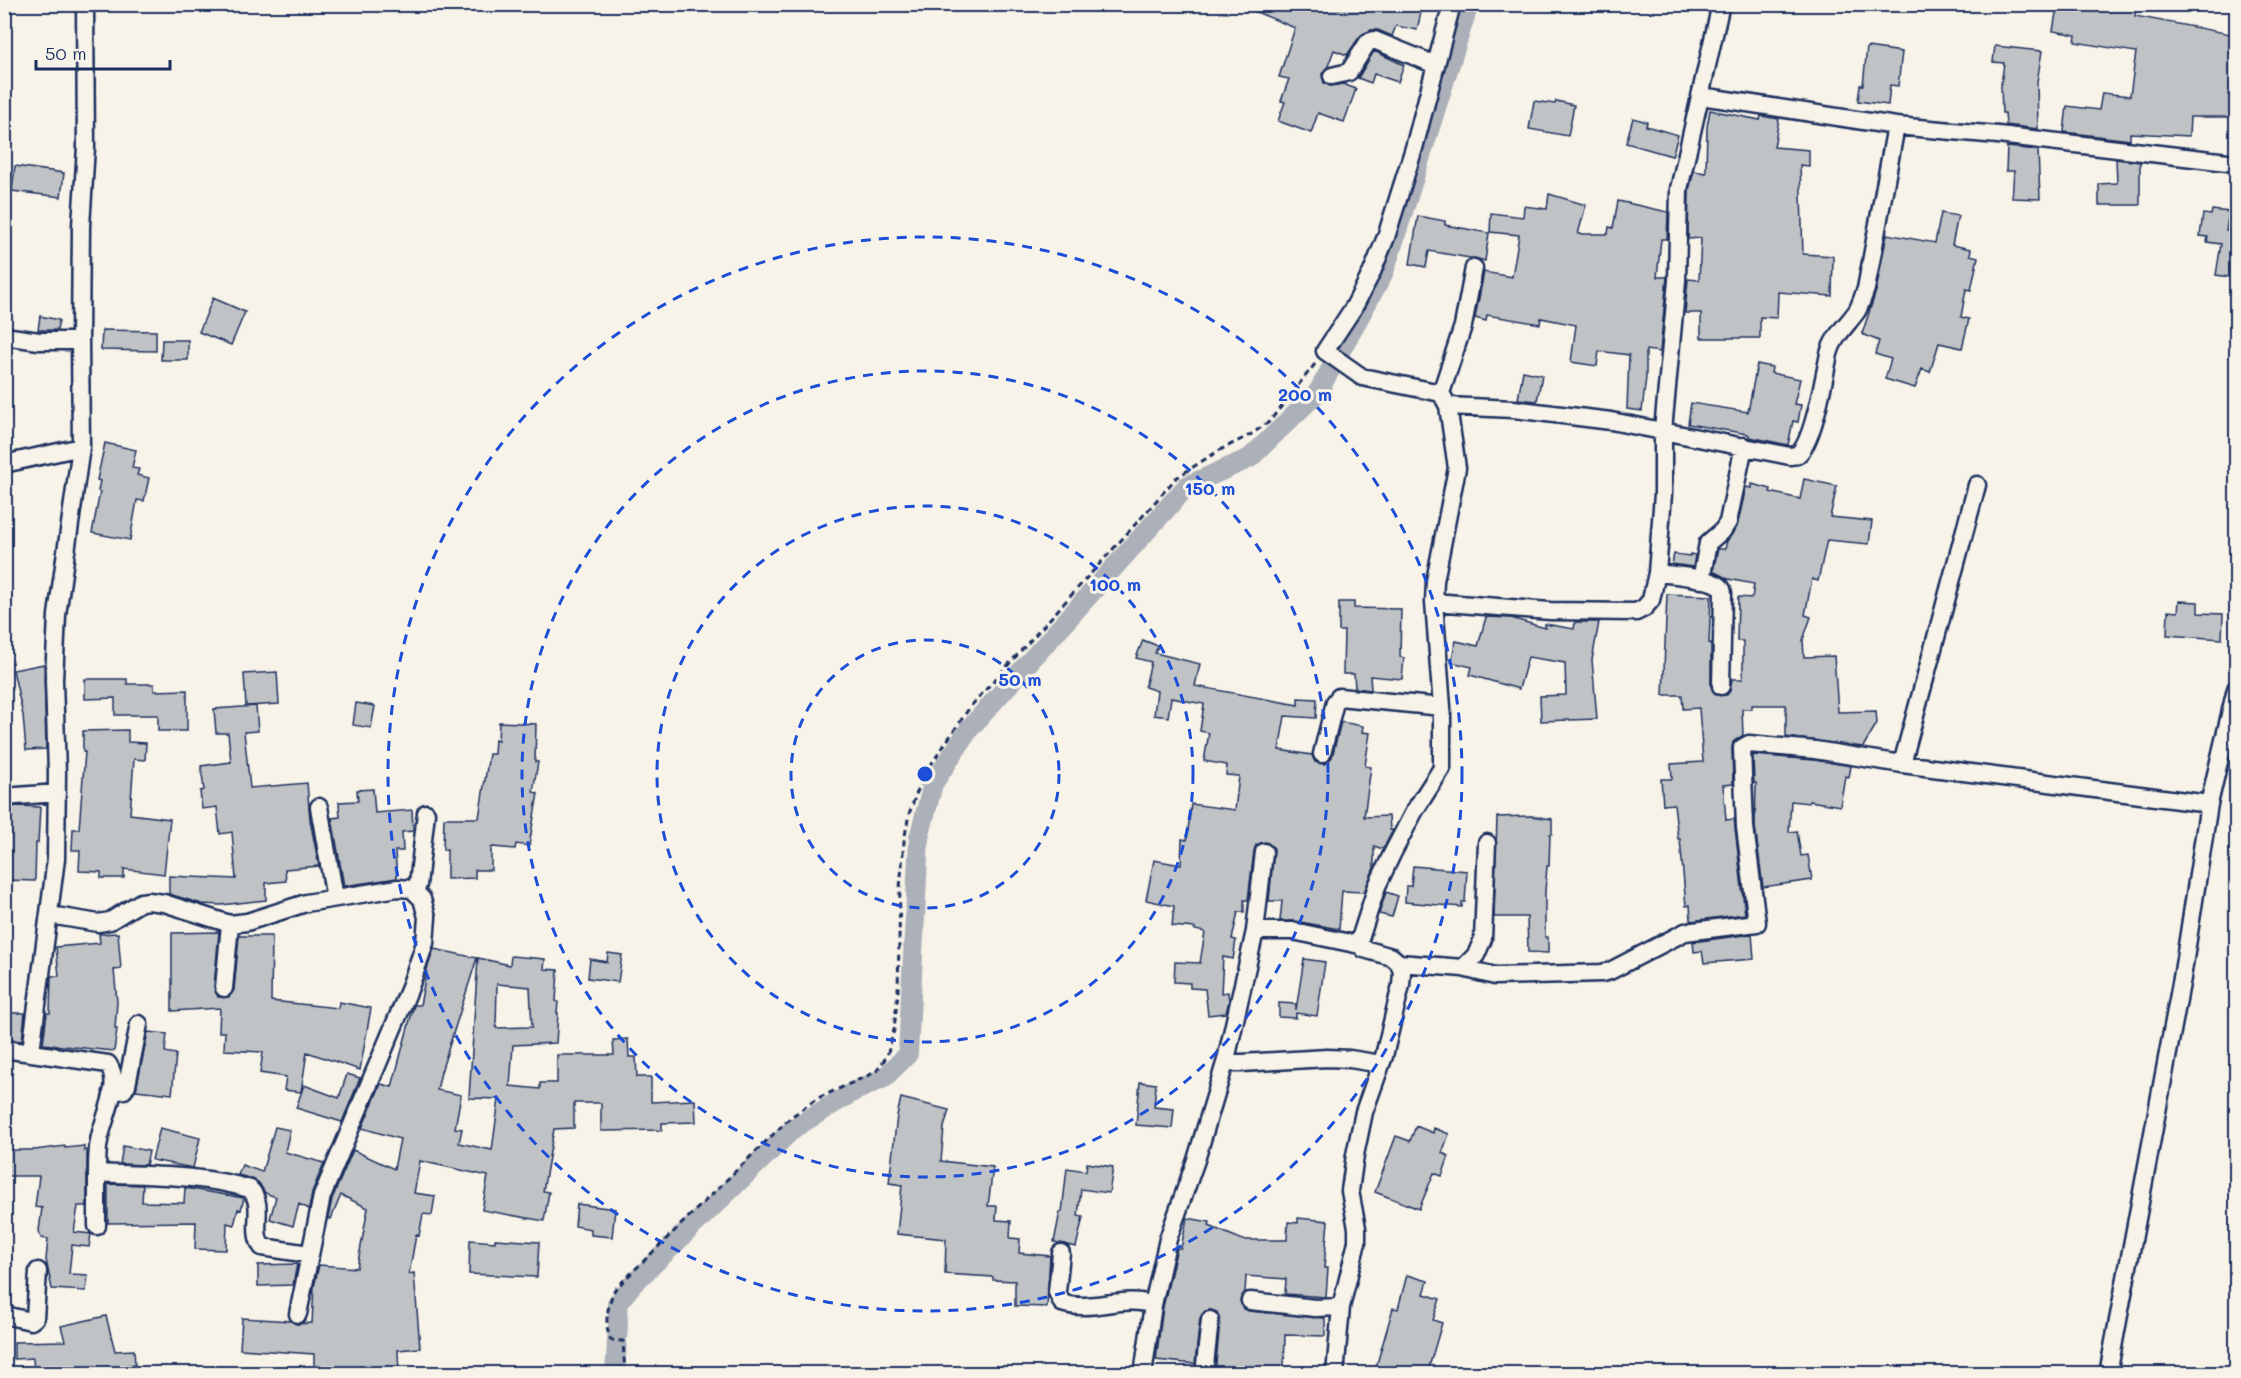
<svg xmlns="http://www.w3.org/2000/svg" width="2241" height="1378" font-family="Mali,sans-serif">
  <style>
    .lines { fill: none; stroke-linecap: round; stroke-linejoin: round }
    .canal { stroke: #acb0b9; stroke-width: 20 }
    .building { fill: #c0c3c5; stroke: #1b2f5e; stroke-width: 1.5; fill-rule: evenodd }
    .street-casing { stroke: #1b2f5e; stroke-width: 21 }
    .path { stroke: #1b2f5e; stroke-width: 3; stroke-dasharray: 6 4.5; stroke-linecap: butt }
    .street { stroke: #f7f3e8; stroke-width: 16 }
    .ring { fill: none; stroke: #1d4ed8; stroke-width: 3; stroke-dasharray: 10 8 }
    .centre { fill: #1d4ed8; stroke: #f7f3e8; stroke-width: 3 }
    .ring-label { font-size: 18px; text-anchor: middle; font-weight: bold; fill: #1d4ed8; stroke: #f7f3e8; stroke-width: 6; stroke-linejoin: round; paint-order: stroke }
  </style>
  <rect width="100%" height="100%" fill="#f7f3e8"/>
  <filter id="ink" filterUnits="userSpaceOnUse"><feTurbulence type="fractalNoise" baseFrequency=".0167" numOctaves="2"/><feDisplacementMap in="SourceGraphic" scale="12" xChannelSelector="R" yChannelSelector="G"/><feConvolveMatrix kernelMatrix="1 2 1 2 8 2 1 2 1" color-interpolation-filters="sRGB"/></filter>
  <g filter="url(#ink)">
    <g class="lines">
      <path class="canal" d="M615,1374L618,1324L617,1304L632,1285L794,1128L853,1092L884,1078L908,1054L919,838L933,784L970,728L1187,486L1250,458L1318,392L1384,272L1469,4"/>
    </g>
    <path class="building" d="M1237,4H1278L1293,10L1295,4H1423L1417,30L1396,26L1392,36L1378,30H1371L1360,36L1347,55L1334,50L1328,66L1322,74L1324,83L1330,86L1343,84L1356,89L1344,122L1318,113L1311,133L1278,121L1285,102L1281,101L1289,79L1279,77L1295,28Z
      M2098,4H2137L2135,16L2236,35V117H2190L2189,136L2130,133V140L2064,132L2067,106L2099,110L2102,93L2130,96L2136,52L2075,42L2076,35L2053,31L2057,7L2097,12Z
      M1995,46L2042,51L2037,82L2038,129L2006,125L2005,113H2002L2001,85L2004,63L1993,62Z
      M1867,47L1902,52L1898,86L1890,85L1888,105L1858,101L1860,85H1863Z
      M1374,51L1404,65L1398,82L1374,74L1371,83L1358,78Z
      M1534,101L1555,104L1556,101L1574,105L1568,136L1529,129Z
      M1710,110L1760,120L1761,116L1779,119L1774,147L1809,150V166L1800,165L1803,254L1833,256L1832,296L1778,292L1777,318L1760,317V338H1701V313H1685L1688,279L1699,280L1701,238L1688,239L1689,190L1694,171L1706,173L1707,127Z
      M1633,118L1647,122L1646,126L1678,135L1672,156L1626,143Z
      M2007,147L2038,150L2040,199L2012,198L2014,171H2006Z
      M2116,159L2140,162V205H2099V184L2117,183Z
      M15,166L64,173L61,197L12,191Z
      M1549,194L1586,205L1578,234H1608L1609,227L1613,228L1618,201L1668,212L1667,239H1661L1657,277H1667L1660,352L1646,350V377L1642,411L1627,409L1629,355L1599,351L1597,366L1571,362L1576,325L1541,318L1540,324L1487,315L1486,321L1475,318L1484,272L1512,277L1519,235L1490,232L1491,213L1523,217L1524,206L1547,209Z
      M2212,210L2229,212L2226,230L2236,231V278L2216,275L2221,244L2207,242L2208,237L2200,236L2203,214L2211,215Z
      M1941,213L1958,216L1952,245L1971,249L1970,255L1978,257L1971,290L1966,289L1961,317L1969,319L1962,348L1939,343L1930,372L1922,369L1915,388L1885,379L1891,359L1875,354L1879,341L1862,334L1876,291L1887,234L1935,243Z
      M1418,216L1445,221V225L1489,233L1485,261L1475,258H1470L1429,251L1426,267L1410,264Z
      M213,298L245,312L231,345L199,332Z
      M40,316L59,320L57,330H38Z
      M102,330L156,331V351L101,350Z
      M162,340H188V360H161Z
      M1757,364L1772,367L1771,373L1800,379L1794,404L1801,405L1798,422L1793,421L1788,445L1750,437L1748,434L1688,424L1691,403L1748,412Z
      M1523,371L1542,375L1537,401L1518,399Z
      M105,443L136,450L132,468L139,469L137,475L149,478L144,501L137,500L130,540L92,533L100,492L98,491L100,481L97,480Z
      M1804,479L1837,486L1830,517L1872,521L1869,544L1827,540L1818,581L1812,579L1805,615L1811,617L1803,640L1804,657L1834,656L1838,712L1876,711L1877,723L1863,747L1786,737V705H1752V709H1742L1743,735L1733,742L1732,748L1733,784L1723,785L1726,820L1734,819L1745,914L1691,921L1690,905L1686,906L1680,839H1678L1674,804L1663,805L1661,779H1672L1671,764L1703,762L1699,708L1683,709L1682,695H1663L1667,594L1711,596L1709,643H1711V686L1716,695H1727L1730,691L1732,679H1743V641H1737L1738,597L1752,598L1754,584L1728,579L1713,571L1718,549H1725L1727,541L1737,527L1746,487L1752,488V484L1771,489L1770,492L1800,499Z
      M1674,554L1690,556V554L1695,555L1693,567L1672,564Z
      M2179,601L2198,602V613L2223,614L2222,639L2167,635L2168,611L2178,612Z
      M1339,602H1354V608L1401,609L1400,657L1404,658L1402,679L1370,676L1371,690L1355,688L1354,674H1343L1344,631H1339Z
      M1486,617L1511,618L1545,628V624L1574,629L1575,622H1599L1592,660L1597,719L1541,721L1540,696L1566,695L1565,663L1528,657L1519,689L1470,675L1472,667L1451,662L1456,641L1478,646Z
      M1143,640L1158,646L1155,653L1200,664L1195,686L1298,705V698L1317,699L1316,718L1285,716L1279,750L1312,755L1315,762L1325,764L1332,757L1341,722L1363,726L1362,732L1370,733L1365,766L1371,767L1364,817L1389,816L1390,830H1393L1383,849L1374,846V868L1364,892L1342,891L1339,929L1295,921H1280L1282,901H1269L1274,848L1266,842L1256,845L1254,851L1248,900H1244V912H1238L1232,939L1236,940L1233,959L1223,957L1221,993L1228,992L1229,1001L1226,1013L1208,1015L1205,989L1190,988V983L1174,982L1175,962L1200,963L1205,932L1195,930V928L1172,926L1174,906L1146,900L1154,860L1181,865L1182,839L1187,840L1191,804L1235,810L1239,776L1226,775L1227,765L1204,761L1209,733L1200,731L1204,704L1171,698L1168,717L1154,715L1157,691L1145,687L1151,662L1136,658Z
      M44,664L46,749L26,750L23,715L13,670Z
      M277,672L279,704L246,706L244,674Z
      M85,679H127V684H154V691L187,690V731H158V715H115V698L85,699Z
      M356,703L375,706L371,728L353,725Z
      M256,706L258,731L244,732L250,788L307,783L310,820L319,866L285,869L286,881L266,883V900L221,905L202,904L169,894V876L236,879L232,832L220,834L217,807L202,809L200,791L204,790L201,766L231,762L228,733H216L214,709Z
      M499,722L536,724L535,762H538L533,792L538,793L529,846L516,844L515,849L493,847L491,848V870H475V878L447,879V850H443L444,818H479L489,754H494L495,739L498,740Z
      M128,730V742L146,743L145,760L134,759L130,814L170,819L164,874L124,869V878H101V872L79,871L80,850H72L73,829H79L85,752H83V731Z
      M1753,755L1814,760L1851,766L1849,777L1845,776L1840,806L1809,801V803L1791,801L1789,832L1797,831L1801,856L1808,855L1812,880L1763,887L1755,826L1756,783H1754Z
      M373,789L375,813L412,810L413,831L402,832L403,851H395L397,878L344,886L332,818L340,817L339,802L358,801L357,790Z
      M22,806L40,807L38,843H36L35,881L6,880L4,807Z
      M1531,816L1552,819V834H1550L1549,866H1547L1545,892V937H1548V953L1528,952L1527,917H1494L1497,817Z
      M1413,866L1467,871L1465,902H1462V907L1405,902L1406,886H1411Z
      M1386,892L1398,896L1392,917L1379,914Z
      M219,932L214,987L218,997H229L234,990L239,936H272L271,1001L338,1008L339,1002L371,1008L360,1070L307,1052L301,1092L284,1090L286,1077L260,1073L263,1052L224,1050L225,1032H219L220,1008L172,1011V933Z
      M118,933L121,969L114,970L117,1002L115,1029H117L114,1051L43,1044L47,1013H50L51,976H59L56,947L100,943L99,934Z
      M1752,934L1754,959L1704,963L1702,951L1694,952L1693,942Z
      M434,949L477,958L441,1072L437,1090L461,1095L455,1128L462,1129L459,1143L492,1150L499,1099L469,1098L478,958L510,965L511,956L545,959L544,969L558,970L556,1001L558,1002L557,1013H558L556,1043L513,1045L510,1086L540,1089V1083H557V1055H614L613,1040L628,1039L629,1057H636L637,1077H651V1102L695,1100L696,1122L662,1123V1130L601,1131V1103H574V1128L554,1129L543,1191L549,1192L544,1221L482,1210L488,1176L420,1161L414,1193L435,1196L432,1215L423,1214L419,1236L416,1235L409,1274L414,1273L420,1348L398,1350L399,1374H314V1354L240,1349L242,1318L291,1321L296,1324L312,1323L314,1287L319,1265L357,1268L368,1208L341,1195L331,1219L328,1218L332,1199L353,1150L394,1169L400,1139L362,1128L381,1084L392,1087L414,1005H420L427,969ZM497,984L530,987L532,1027L496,1028Z
      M608,953L622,955L618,982L588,978L590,959L607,962Z
      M1304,959L1325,962L1317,1016L1296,1013V1018L1279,1017V1003L1296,1004V1010Z
      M7,1013H25L22,1041L6,1039Z
      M148,1032L167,1034L165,1052L176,1054L172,1094L136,1090Z
      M347,1074L360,1078L342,1122L296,1108L304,1085L339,1098Z
      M1140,1082L1156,1084L1154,1107L1174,1109L1172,1128L1136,1125Z
      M901,1098L949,1110L944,1127L941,1161L993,1167L988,1206H997L996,1220L1011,1221L1010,1238L1020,1239L1019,1253L1050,1256L1047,1307L1015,1306V1281L993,1280V1277L945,1274L946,1239L897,1234L902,1185L889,1183L897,1116Z
      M1416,1126L1433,1133L1434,1128L1449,1134L1442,1153L1449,1156L1442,1176L1434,1173L1419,1209L1375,1192L1396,1136L1410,1141Z
      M275,1127L290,1130L285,1152L324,1163L312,1192L309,1209L299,1204L293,1226L270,1219L276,1197L265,1193L259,1183L253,1179L238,1175L242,1165L262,1172Z
      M160,1128L200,1138L193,1168L152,1160Z
      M65,1146V1148L84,1146V1151L87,1150V1206H78L74,1232L91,1234L89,1247L72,1245L69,1274L88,1275L86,1291L52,1289L46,1260L48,1239L41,1238L39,1231L42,1208L35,1207L39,1176H4V1150H35Z
      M123,1146L149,1151L146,1165L120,1164Z
      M1087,1163L1113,1167L1109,1193L1081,1189L1078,1216L1083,1217L1076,1247L1054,1242L1060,1212H1062L1067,1168L1086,1171Z
      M108,1184L143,1185L142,1202L184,1203L185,1188L244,1198L241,1210L238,1209L234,1225L227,1223L226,1250L195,1249L196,1222L108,1223Z
      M577,1204L615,1209L612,1237L591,1235V1229L575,1226Z
      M1187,1218L1210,1222L1209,1226L1243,1240H1287L1288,1222L1298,1223V1218L1328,1221L1324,1268H1328L1326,1297L1285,1294L1286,1279L1246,1276L1245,1292L1240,1300L1243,1309L1249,1311L1325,1318V1336L1285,1335L1284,1370L1251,1369V1374H1215L1220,1321L1217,1312L1211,1310L1205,1311L1200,1318L1195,1364L1156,1360L1163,1307L1177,1248H1181Z
      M495,1239L539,1242L537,1277L469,1274L470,1240L495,1242Z
      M297,1264L293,1285L258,1286V1265Z
      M1407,1275L1428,1281L1424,1294L1440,1299L1433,1320L1442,1323L1427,1374H1374L1393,1308L1398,1309Z
      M106,1316L115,1351L134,1350L135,1365H127L128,1374H34L33,1358L14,1359V1342L65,1341L61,1326Z"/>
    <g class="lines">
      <g class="street-casing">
        <path id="street" d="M1332,76L1349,72L1368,42L1374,40L1436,65
          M1701,96L1896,126L1998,135L2236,163
          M4,336L39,341H80
          M1441,393L1362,377L1325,351L1354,307L1372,272L1386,237L1414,148L1452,4
          M1448,406L1513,409L1611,421L1790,456L1797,455C1814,443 1824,376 1829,354C1833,337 1847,325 1857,311C1861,304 1863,296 1866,289L1896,126
          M4,464L81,447
          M1657,573C1673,575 1706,577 1718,585C1722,587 1722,589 1723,593L1721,686
          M1701,580L1708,543L1723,530L1728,522L1744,446
          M1434,602L1550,611L1636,612L1644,608L1651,600L1657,573L1663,494V430L1677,281L1679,189L1721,4
          M1322,754L1335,702L1339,697L1442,707
          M1902,764L1977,485
          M4,797L57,793
          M319,807L335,898
          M412,889L418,885L426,813
          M50,915L98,923L110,921L141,902L149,901L164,903L230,924L247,922L306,903L398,888L412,889L422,899L427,917L425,943L409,990L322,1196L298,1314
          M1255,931L1264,852
          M1360,945L1293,931H1255L1226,1060L1234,1063H1242L1327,1058L1350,1059L1381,1064
          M1399,963L1463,968L1476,955L1483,939L1487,843
          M1463,968L1495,976L1602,973L1610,971L1685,932L1757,923L1745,827L1742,748L1749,744L1815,750L1902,764L2209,804
          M224,988L230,924
          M4,1049L108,1064C123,1085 103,1117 99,1141C97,1151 97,1162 97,1173C148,1176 201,1174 250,1189C266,1206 250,1229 262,1247L309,1254
          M31,1051L56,859L57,773L54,680L57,615L81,447L80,341L81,226L86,147L85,4
          M112,1092L124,1090L127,1085L139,1024
          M97,1173V1226
          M1061,1253L1057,1292L1062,1303C1091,1313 1124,1294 1153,1305L1143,1374
          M1250,1301L1315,1308L1341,1307
          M1153,1305L1168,1239L1196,1160L1226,1060
          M4,1315L31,1321L35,1318L38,1271
          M1204,1374L1210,1320
          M1335,1374L1341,1307L1357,1242V1228L1350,1191L1355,1155L1364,1112L1384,1056L1401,985L1402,972L1399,963L1392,957L1364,949L1360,945V939L1377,886L1392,854L1415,810L1442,768V707L1434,602L1435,581L1457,468L1448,406L1441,393L1463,326L1474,268
          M2108,1374L2182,978L2209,804L2236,689"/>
      </g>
      <path class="path" d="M625,1374L623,1341L611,1340C603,1325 608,1303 615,1289L791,1117L818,1098L876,1072L887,1056L894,1030L898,992L900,888L904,841L909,814L917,792L928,769L970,707L1142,517L1176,478L1218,451L1250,435L1269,422L1315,364"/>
      <use href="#street" class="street"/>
    </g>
  </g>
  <g class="ring">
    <circle cx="925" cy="774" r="134"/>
    <circle cx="925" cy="774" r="268"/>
    <circle cx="925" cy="774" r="403"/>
    <circle cx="925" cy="774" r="537"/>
  </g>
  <circle cx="925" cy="774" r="9" class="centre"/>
  <g class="ring-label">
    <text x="1305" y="401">200 m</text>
    <text x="1210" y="495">150 m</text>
    <text x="1115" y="591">100 m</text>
    <text x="1020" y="686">50 m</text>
  </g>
  <rect width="2241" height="1378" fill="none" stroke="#f7f3e8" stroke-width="24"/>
  <rect x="12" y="12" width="2217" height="1354" fill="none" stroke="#1b2f5e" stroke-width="2" filter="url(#ink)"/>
  <path d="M36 60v9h134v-9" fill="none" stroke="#1b2f5e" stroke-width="3"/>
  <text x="45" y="60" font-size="18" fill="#1b2f5e" stroke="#f7f3e8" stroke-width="4.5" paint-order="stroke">50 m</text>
</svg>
